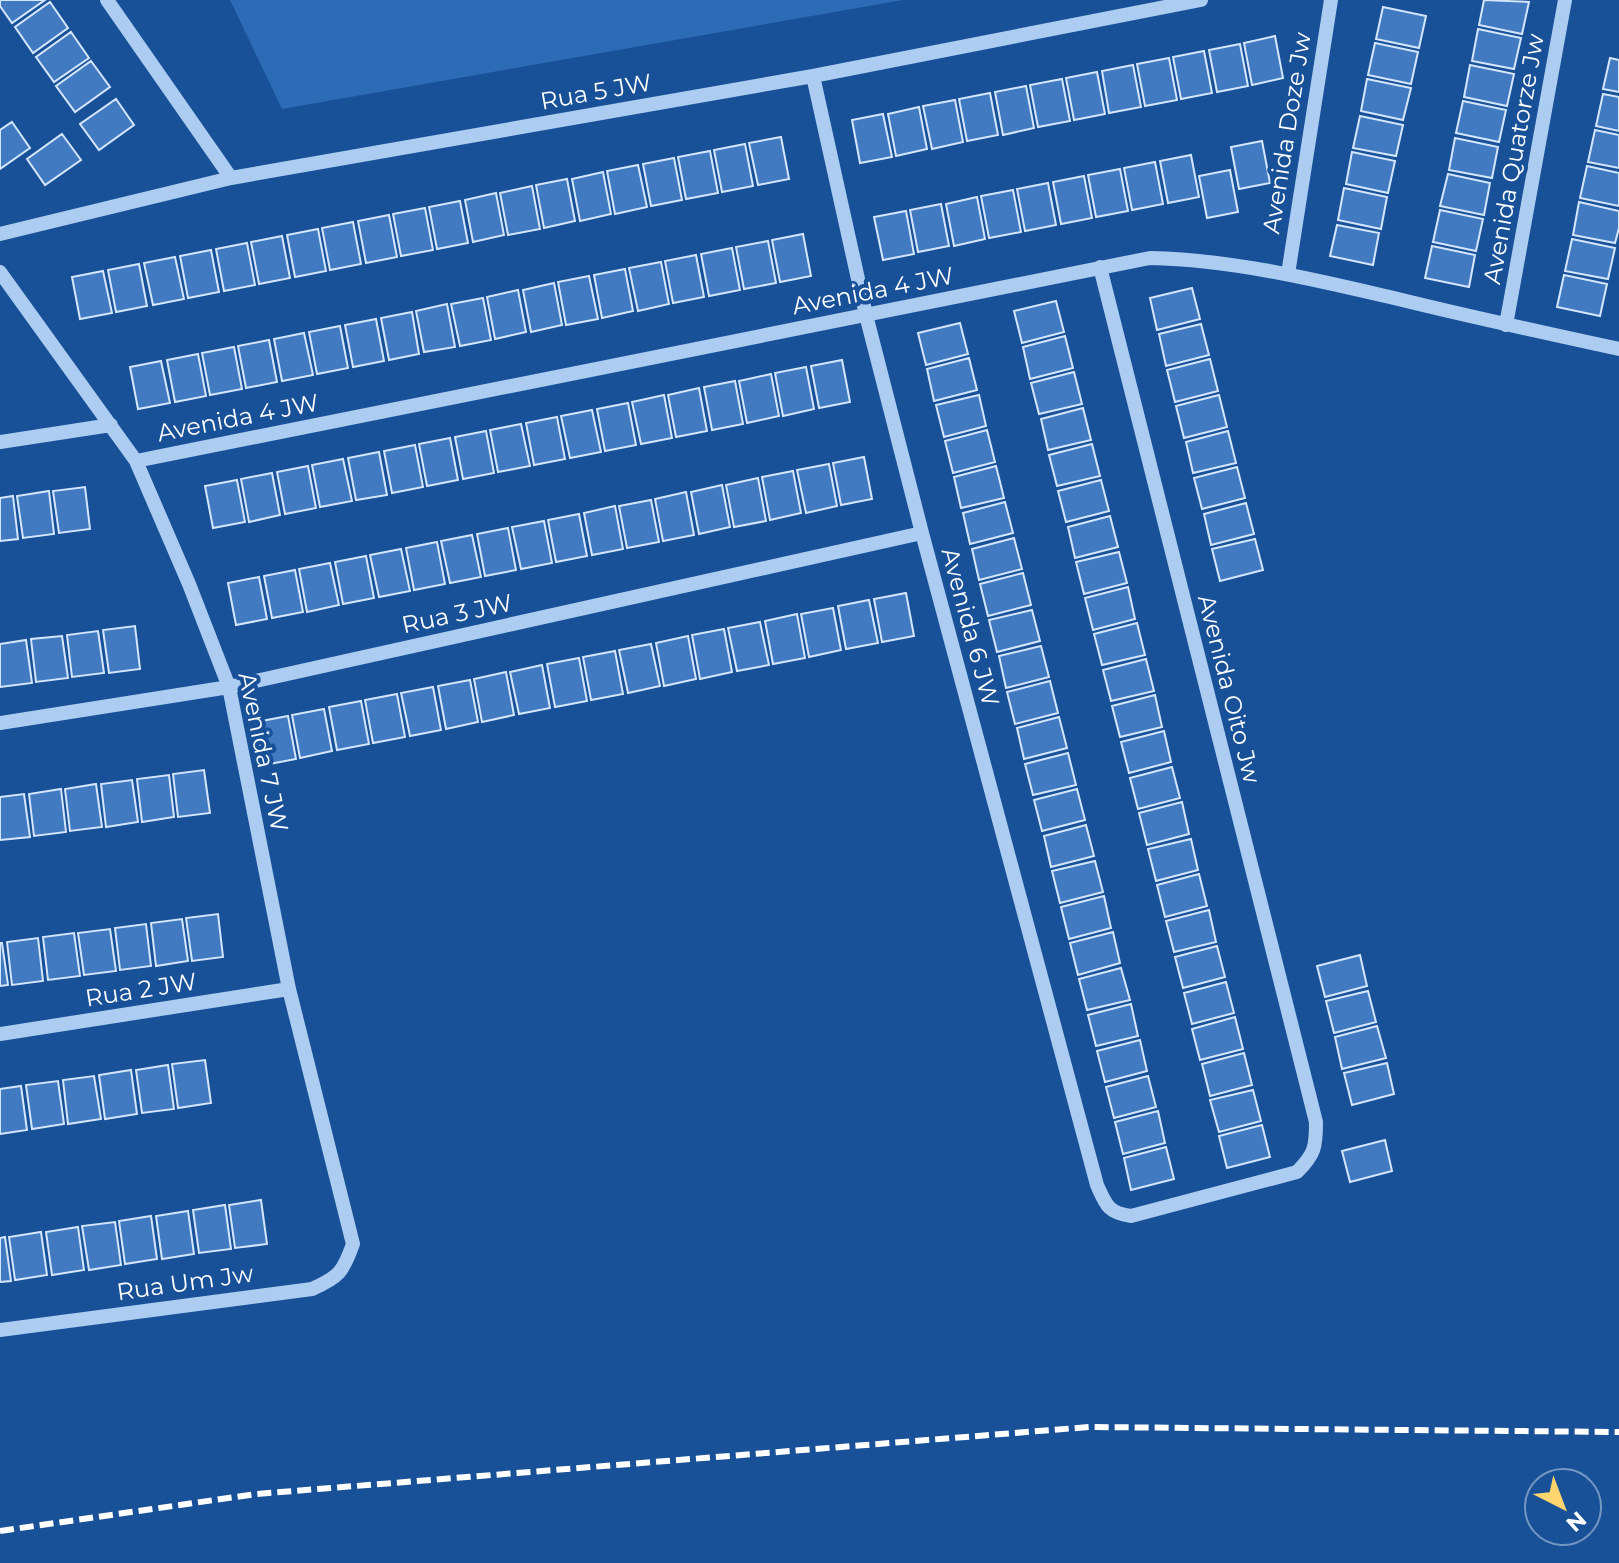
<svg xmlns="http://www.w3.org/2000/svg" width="1619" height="1563" font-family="Montserrat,sans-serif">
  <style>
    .green { fill: #2c6bb6 }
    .building { fill: #417ac0; stroke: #d4e6fc; stroke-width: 2 }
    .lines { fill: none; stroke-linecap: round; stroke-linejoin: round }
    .minor { stroke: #acccf1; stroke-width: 14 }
    .rail { stroke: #fff; stroke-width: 6; stroke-dasharray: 14 6; stroke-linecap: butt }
    .labels { text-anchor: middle; stroke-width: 8; stroke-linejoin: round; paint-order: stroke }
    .street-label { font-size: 24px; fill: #fff; stroke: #185198 }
  </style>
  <rect width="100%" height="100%" fill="#185198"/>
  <path class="green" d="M230,0H903L282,109Z"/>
  <path class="building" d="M0,0H45L12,23L0,6Z
    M1484,0L1529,2L1522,34L1479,25Z
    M50,2L68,28L33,53L15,27Z
    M1383,7L1426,16L1419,48L1376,39Z
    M1478,29L1521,38L1514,69L1472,61Z
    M71,32L89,58L54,82L36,57Z
    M1275,36L1283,78L1252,85L1244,43Z
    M1375,43L1418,52L1411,84L1368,75Z
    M1240,44L1248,86L1217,92L1209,50Z
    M1204,51L1212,93L1181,99L1173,57Z
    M1169,58L1177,100L1145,106L1137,64Z
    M1610,58L1619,60V92L1603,89Z
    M91,61L110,87L75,112L56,86Z
    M1133,65L1141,107L1109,113L1102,71Z
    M1470,65L1514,74L1507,106L1464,97Z
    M1097,72L1105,114L1074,120L1066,78Z
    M1062,79L1070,121L1038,127L1030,85Z
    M1367,79L1411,88L1403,120L1361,111Z
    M1026,86L1034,128L1003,135L995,92Z
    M990,93L998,135L967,141L959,99Z
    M1603,94L1619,97V131L1596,126Z
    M116,99L134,125L99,150L80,124Z
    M955,100L963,142L932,149L923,106Z
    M1463,101L1506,110L1499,142L1456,133Z
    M919,107L927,149L896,156L888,114Z
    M883,114L892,157L860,163L852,120Z
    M1360,116L1403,125L1396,156L1353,148Z
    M12,122L30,148L0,169V130Z
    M1595,130L1619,135V168L1588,162Z
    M62,134L81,160L45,185L27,159Z
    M781,137L789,179L758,185L749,143Z
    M1455,138L1498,147L1492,178L1449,170Z
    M1262,141L1270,183L1239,189L1231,147Z
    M745,144L753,186L722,192L714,150Z
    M710,151L718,193L686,199L678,157Z
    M1352,152L1395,161L1388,193L1346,184Z
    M1191,155L1199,197L1168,203L1160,161Z
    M674,158L682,200L651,206L643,164Z
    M1155,162L1163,204L1132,210L1124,168Z
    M638,165L647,207L615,214L607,171Z
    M1587,166L1619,173V206L1580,198Z
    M1120,169L1128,211L1096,217L1088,175Z
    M1230,170L1238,212L1207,218L1199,176Z
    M603,172L611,214L580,221L572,179Z
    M1448,174L1490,183L1484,215L1440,206Z
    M1084,176L1092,218L1061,224L1053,182Z
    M567,179L575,221L544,228L536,185Z
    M1048,183L1056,225L1025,231L1017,189Z
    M532,186L540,229L508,235L500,193Z
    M1344,188L1387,197L1381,229L1338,220Z
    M1013,190L1021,232L989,238L981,196Z
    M496,193L504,235L473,242L465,200Z
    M977,197L985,239L954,246L946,204Z
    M460,201L468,243L437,249L429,207Z
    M1579,202L1619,211V228L1615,243L1573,235Z
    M941,204L949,246L918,252L910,210Z
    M425,208L433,250L401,256L393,214Z
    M1440,210L1483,219L1476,251L1433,242Z
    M906,211L914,254L883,260L874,217Z
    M389,215L397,257L366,263L358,221Z
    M353,222L361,264L330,270L322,228Z
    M1337,225L1379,233L1373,265L1330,256Z
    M318,229L326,271L295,277L287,235Z
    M803,234L811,276L780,282L772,240Z
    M282,236L290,278L259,284L251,242Z
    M1572,239L1615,248L1608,279L1565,271Z
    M768,241L776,283L744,289L736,247Z
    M247,243L255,285L224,291L216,249Z
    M1432,246L1475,255L1469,287L1425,278Z
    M732,248L740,290L709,296L701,254Z
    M211,250L219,292L188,298L180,256Z
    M696,255L704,297L673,303L665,261Z
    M175,257L184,299L153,305L144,263Z
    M661,262L669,304L638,311L629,268Z
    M139,264L147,306L116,312L108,270Z
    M625,269L633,311L602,318L594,275Z
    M103,271L112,313L80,319L72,277Z
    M1564,275L1607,284L1600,316L1557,307Z
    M589,276L598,319L566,325L558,282Z
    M554,283L562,325L531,332L523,290Z
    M1192,288L1200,319L1157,330L1150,298Z
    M518,290L526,332L495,339L487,297Z
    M483,298L491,340L460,346L451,304Z
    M1056,301L1064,332L1022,343L1014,311Z
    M447,304L455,347L424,352L416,311Z
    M412,312L419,354L389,360L381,318Z
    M376,319L384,361L353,367L345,325Z
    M960,323L968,354L926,365L918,333Z
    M1201,324L1209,355L1166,366L1159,334Z
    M340,326L348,368L317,374L309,332Z
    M304,333L313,375L282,381L274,339Z
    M1065,336L1073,368L1030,379L1023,347Z
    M269,340L277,382L246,388L238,346Z
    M234,347L242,389L210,395L202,353Z
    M198,354L206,396L175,402L167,360Z
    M969,358L977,390L934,401L927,369Z
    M1210,359L1218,391L1175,402L1167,370Z
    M842,360L850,402L819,408L811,366Z
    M161,361L170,403L138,409L130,367Z
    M806,367L814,409L783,416L775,373Z
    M1074,372L1082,404L1039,414L1031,383Z
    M771,374L779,416L747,423L739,381Z
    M735,381L743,424L712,430L704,387Z
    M699,388L707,431L676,437L668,395Z
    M664,395L672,438L641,444L632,402Z
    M979,395L986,426L944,437L936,405Z
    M1219,395L1227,427L1184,438L1176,406Z
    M628,403L636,445L605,451L597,409Z
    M1083,408L1091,440L1048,450L1041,419Z
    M592,410L601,452L570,458L561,416Z
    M557,417L565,459L534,465L526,423Z
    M521,424L530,466L498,472L490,430Z
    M987,430L995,462L953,473L945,441Z
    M486,431L494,473L463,479L455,437Z
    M1228,431L1236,463L1193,473L1186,442Z
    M450,438L458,480L427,486L419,444Z
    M1092,444L1100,476L1057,486L1049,455Z
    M415,445L423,487L392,493L384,451Z
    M379,452L387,495L356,500L348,458Z
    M864,457L872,499L841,505L833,463Z
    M343,459L352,501L320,507L312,465Z
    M829,464L837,506L806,513L797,470Z
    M308,466L316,508L285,514L277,472Z
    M996,466L1004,498L961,508L954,477Z
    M1237,467L1245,498L1202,509L1194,478Z
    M793,471L801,513L770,520L762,477Z
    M272,473L280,515L249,522L241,479Z
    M758,478L766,521L734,527L726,485Z
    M237,480L245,522L213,528L205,486Z
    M1101,480L1109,511L1066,522L1058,491Z
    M722,485L730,527L699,534L691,492Z
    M85,487L90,529L59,533L53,491Z
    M49,491L54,534L23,538L17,496Z
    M686,492L694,535L663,541L655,499Z
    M13,496L18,539L0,541V498Z
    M651,500L659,542L627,548L619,506Z
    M1005,502L1013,533L970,544L963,513Z
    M1246,503L1254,534L1211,545L1204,514Z
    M615,506L623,549L592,555L584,513Z
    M579,514L587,556L556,562L548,520Z
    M1110,516L1118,547L1075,558L1068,527Z
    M544,521L552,563L521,569L512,527Z
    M508,528L516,570L485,576L477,534Z
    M472,535L481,577L450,583L441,541Z
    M1014,538L1022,569L979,580L972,549Z
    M1255,539L1263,570L1220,581L1212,549Z
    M437,542L445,584L414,590L406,548Z
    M401,549L410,591L379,597L370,555Z
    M1119,552L1127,583L1084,594L1076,562Z
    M366,556L374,598L343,604L335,562Z
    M330,563L339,605L307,612L299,569Z
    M295,570L303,612L272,618L264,576Z
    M1023,573L1031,605L988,616L980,584Z
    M259,577L267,619L236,625L228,583Z
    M1128,587L1135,619L1093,630L1085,598Z
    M906,593L914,636L882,642L874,599Z
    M869,600L878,643L846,649L838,606Z
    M833,608L841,650L809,657L801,614Z
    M1032,610L1040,641L997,652L989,620Z
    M797,614L805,658L773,664L765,621Z
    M760,622L769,665L737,671L728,628Z
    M1137,623L1145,655L1102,665L1094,634Z
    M135,626L140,669L109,673L103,630Z
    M724,629L732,672L700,679L692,635Z
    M98,631L104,673L72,677L67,635Z
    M62,636L68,678L36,682L31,639Z
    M688,636L696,679L664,686L656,643Z
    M26,640L32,683L0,687V644Z
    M651,644L660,686L628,693L619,650Z
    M1041,646L1049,677L1006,688L999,656Z
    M615,651L623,694L591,700L583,657Z
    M579,658L587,701L555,707L547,664Z
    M1146,659L1154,691L1111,701L1103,670Z
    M542,665L550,708L519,714L510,672Z
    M506,672L514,715L482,722L474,679Z
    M470,680L478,722L446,729L438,686Z
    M1050,681L1058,713L1015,724L1007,692Z
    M433,687L441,730L410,736L401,693Z
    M397,694L405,737L373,743L365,700Z
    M1155,695L1162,727L1120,737L1112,706Z
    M361,701L369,744L337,750L329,707Z
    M324,709L332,751L300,758L292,715Z
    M288,716L296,759L264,765L256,722Z
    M1059,717L1067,748L1024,759L1017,728Z
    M1164,731L1171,762L1129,773L1121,742Z
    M1068,753L1076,785L1033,795L1025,764Z
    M1172,767L1180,798L1138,809L1130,778Z
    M204,770L210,813L178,817L173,774Z
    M169,775L174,817L142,822L137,779Z
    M132,780L138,822L106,827L101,784Z
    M96,784L102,827L70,831L65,789Z
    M61,789L66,832L34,836L29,794Z
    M1077,789L1085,820L1042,831L1034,800Z
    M24,794L30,837L0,840V797Z
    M1182,802L1189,834L1147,845L1139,813Z
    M1086,825L1094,856L1051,867L1044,836Z
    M1191,839L1198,870L1156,881L1148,849Z
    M1095,861L1103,892L1060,903L1052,871Z
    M1199,874L1207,906L1165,917L1157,885Z
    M1104,896L1111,928L1069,939L1061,907Z
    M1209,910L1216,942L1174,952L1166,921Z
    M218,914L223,957L192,961L186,918Z
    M182,919L188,961L156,966L151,923Z
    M146,924L151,966L120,970L115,928Z
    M110,929L116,971L84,975L78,933Z
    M1113,932L1120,963L1078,975L1070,943Z
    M74,933L80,976L48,980L43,937Z
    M38,938L43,981L12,985L7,942Z
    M0,943H2L8,985L0,986Z
    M1217,946L1225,977L1183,988L1175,957Z
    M1360,955L1367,986L1325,997L1317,966Z
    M1121,968L1130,1000L1087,1010L1079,979Z
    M1226,982L1234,1013L1192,1024L1184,993Z
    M1368,991L1376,1022L1334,1033L1326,1001Z
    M1131,1004L1138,1036L1096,1046L1088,1015Z
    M1235,1017L1243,1049L1200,1060L1192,1029Z
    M1377,1026L1386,1058L1342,1069L1335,1037Z
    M1140,1040L1147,1071L1105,1082L1097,1051Z
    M1244,1053L1252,1085L1210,1096L1202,1064Z
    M205,1060L211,1103L178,1108L172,1064Z
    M1387,1063L1394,1094L1352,1105L1344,1073Z
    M168,1065L174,1109L142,1113L136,1070Z
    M131,1070L137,1114L105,1119L99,1075Z
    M94,1076L101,1119L68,1124L63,1080Z
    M1148,1076L1156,1107L1114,1118L1106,1087Z
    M58,1081L64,1124L32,1129L26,1085Z
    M21,1086L27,1130L0,1134V1089Z
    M1253,1090L1261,1121L1219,1132L1210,1100Z
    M1158,1111L1165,1143L1123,1154L1115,1122Z
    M1262,1125L1270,1157L1227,1168L1219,1136Z
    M1385,1140L1392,1171L1350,1182L1342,1151Z
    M1166,1147L1174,1179L1131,1190L1124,1158Z
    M261,1200L267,1244L235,1248L229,1205Z
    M225,1205L231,1249L199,1253L193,1210Z
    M188,1211L194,1254L162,1259L156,1216Z
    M151,1216L157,1259L125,1264L119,1221Z
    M115,1222L121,1265L89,1270L82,1226Z
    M78,1227L84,1270L52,1275L46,1232Z
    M41,1232L47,1275L15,1280L9,1237Z
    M5,1237L11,1281L0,1282V1238Z"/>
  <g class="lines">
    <path class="minor" d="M107,0L231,178
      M813,76L866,315L922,533L1097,1185C1106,1205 1108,1213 1131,1216L1297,1172C1315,1154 1316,1147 1316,1122L1100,267
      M0,234L231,178L813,76L1201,0
      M0,272L136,461L189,584L229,687L289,989L353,1244C343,1272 339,1277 312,1289L0,1330
      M1288,274L1331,0
      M1506,325L1565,0
      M0,442L111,425
      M136,461L1150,258C1235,260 1316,280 1398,299C1471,317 1545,333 1619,349
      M0,723L229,687L922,533
      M0,1034L289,989"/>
    <path class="rail" d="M0,1531L256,1494L1089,1427L1619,1432"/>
  </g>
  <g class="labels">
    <g class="street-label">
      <text transform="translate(596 92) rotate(-10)" y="8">Rua 5 JW</text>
      <text transform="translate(1287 133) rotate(-81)" y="8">Avenida Doze Jw</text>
      <text transform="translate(1514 159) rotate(-80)" y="8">Avenida Quatorze Jw</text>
      <text transform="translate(873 291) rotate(-11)" y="8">Avenida 4 JW</text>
      <text transform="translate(238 418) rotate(-11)" y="8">Avenida 4 JW</text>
      <text transform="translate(457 614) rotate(-12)" y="8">Rua 3 JW</text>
      <text transform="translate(970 627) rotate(75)" y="8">Avenida 6 JW</text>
      <text transform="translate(1229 689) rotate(76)" y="8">Avenida Oito Jw</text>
      <text transform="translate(263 752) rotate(78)" y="8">Avenida 7 JW</text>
      <text transform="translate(141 990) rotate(-9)" y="8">Rua 2 JW</text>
      <text transform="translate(185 1283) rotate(-8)" y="8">Rua Um Jw</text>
    </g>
  </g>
  <g transform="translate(1563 1507) rotate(138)"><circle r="38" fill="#185198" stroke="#7497c1" stroke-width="2"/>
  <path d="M0-6L14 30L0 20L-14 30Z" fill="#ffd46d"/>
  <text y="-12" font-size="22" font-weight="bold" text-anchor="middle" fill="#ffffff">N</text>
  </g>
</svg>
